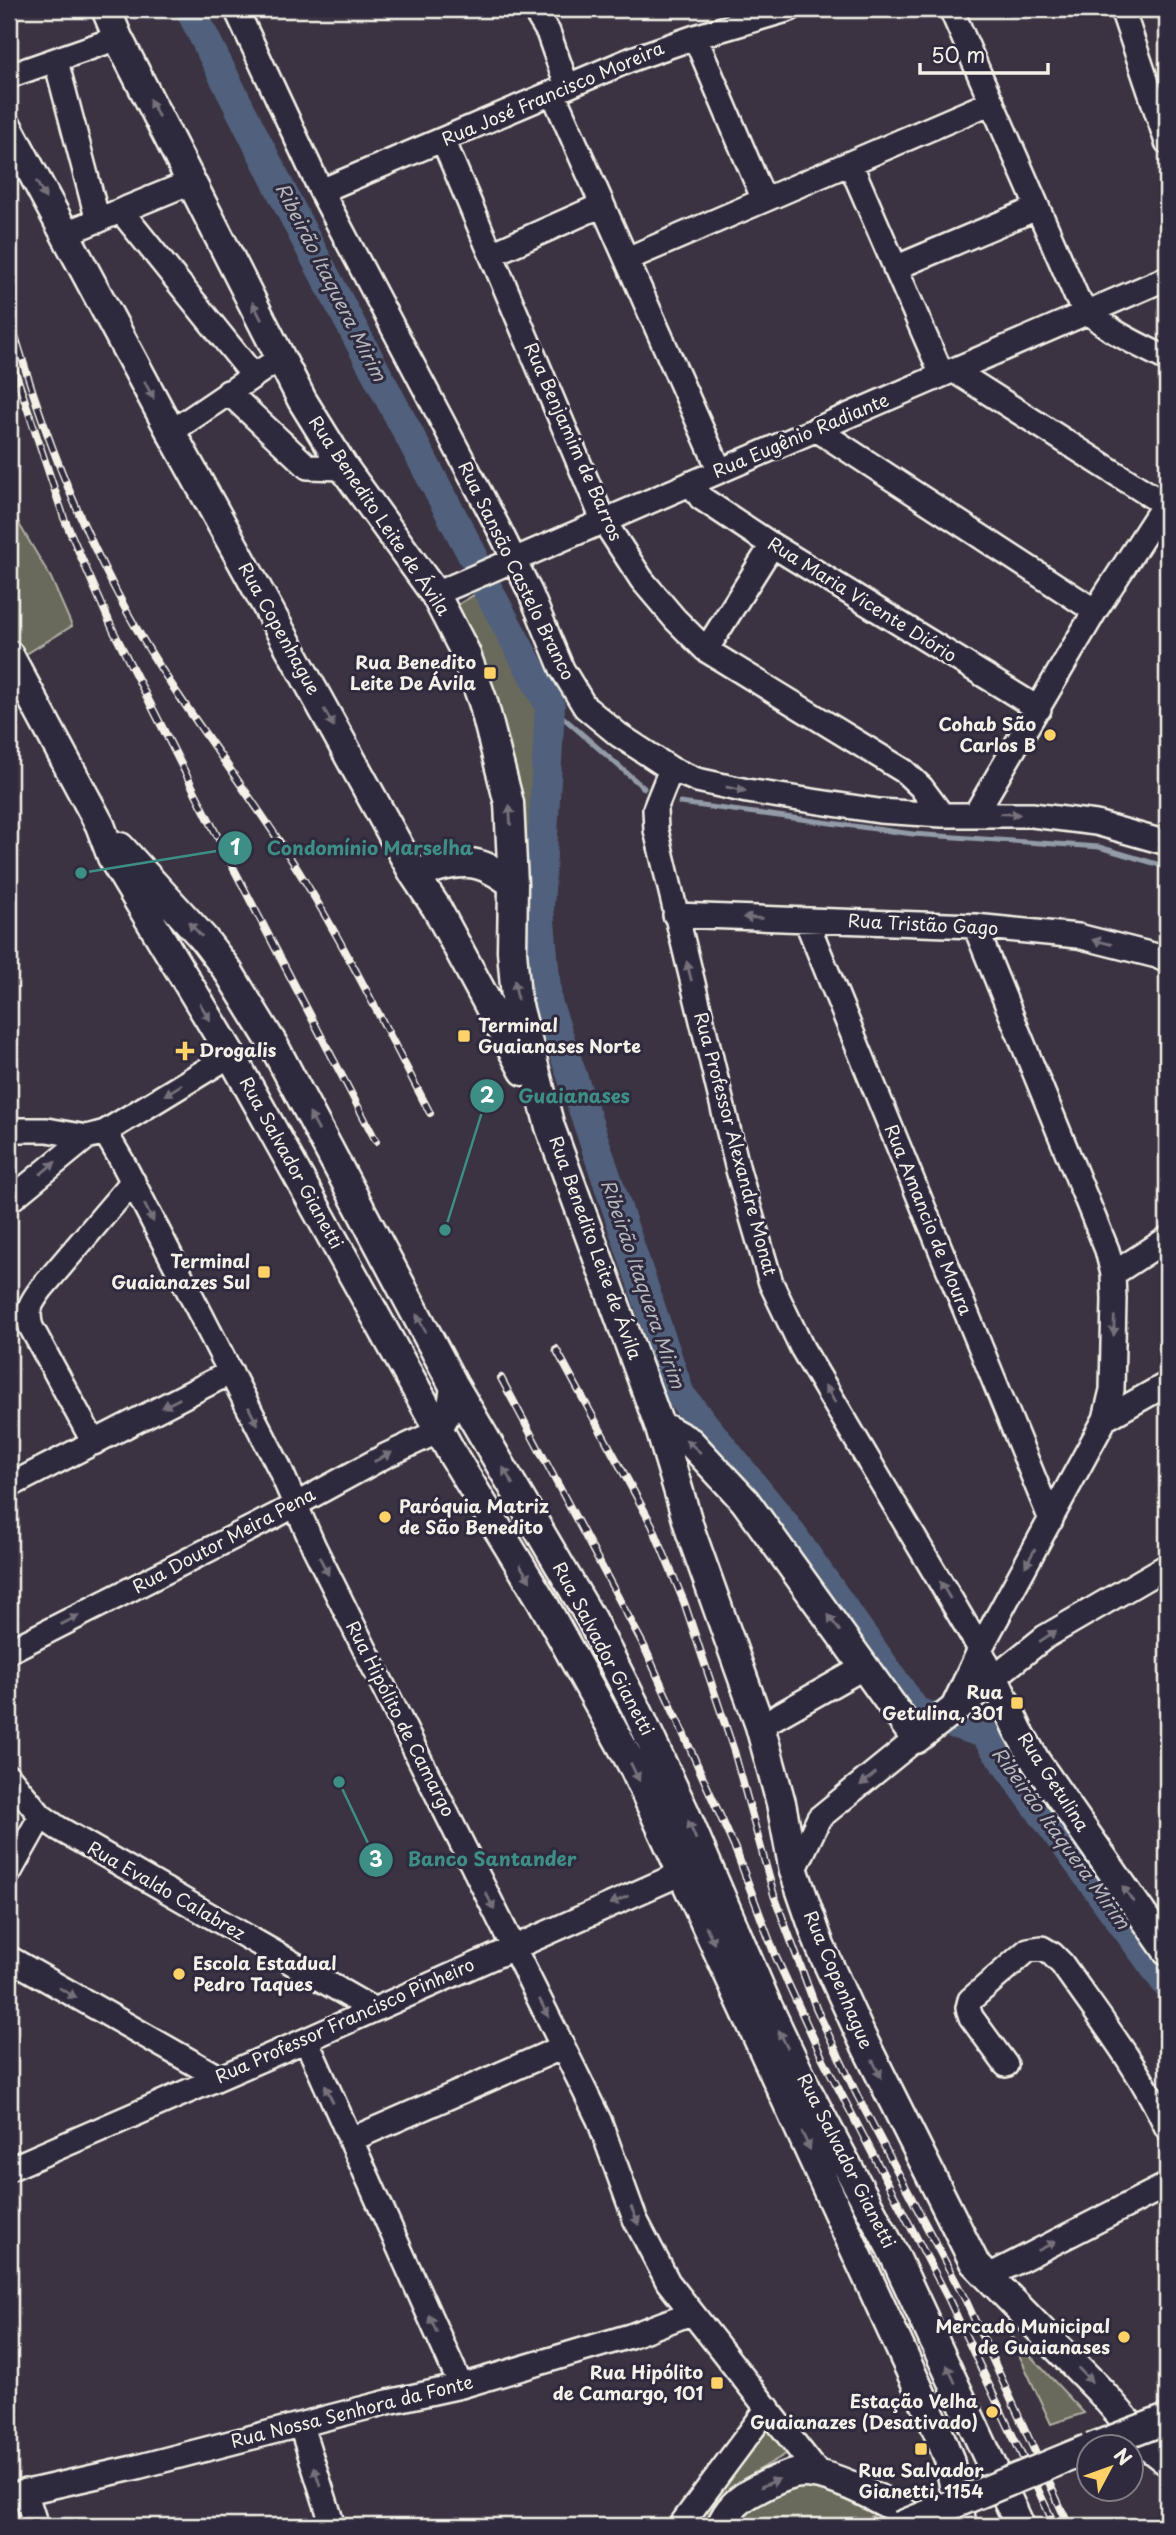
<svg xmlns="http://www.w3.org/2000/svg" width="1176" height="2535" font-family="'Playpen Sans',sans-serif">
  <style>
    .green { fill: #696a5c; stroke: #aeaea2; stroke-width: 2 }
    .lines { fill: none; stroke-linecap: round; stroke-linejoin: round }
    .stream { stroke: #929ba7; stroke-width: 5 }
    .river { stroke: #51617b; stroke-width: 30 }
    .minor-casing { stroke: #f4f1e8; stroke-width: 28 }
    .major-casing { stroke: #f4f1e8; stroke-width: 33 }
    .minor { stroke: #2f2a3d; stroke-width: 23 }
    .major { stroke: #2f2a3d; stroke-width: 28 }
    .rail-casing { stroke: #f4f1e8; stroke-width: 8 }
    .rail { stroke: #2f2a3d; stroke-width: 5; stroke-dasharray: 16; stroke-linecap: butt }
    .major-bridge-casing { stroke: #f4f1e8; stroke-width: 33; stroke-linecap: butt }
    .major-bridge { stroke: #2f2a3d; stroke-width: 28 }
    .oneway { fill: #747079 }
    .poi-dot { fill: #ffd166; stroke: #2f2a3d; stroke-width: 2.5 }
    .labels { text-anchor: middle; stroke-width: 6; stroke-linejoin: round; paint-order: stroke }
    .street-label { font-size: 18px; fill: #f4f1e8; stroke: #2f2a3d }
    .poi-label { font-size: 18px; font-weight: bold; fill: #f4f1e8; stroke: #2f2a3d; text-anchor: end }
    .water-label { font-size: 19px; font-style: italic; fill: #b3b7bc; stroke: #2f2a3d }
    .leader { fill: none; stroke: #3d8f86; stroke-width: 2.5 }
    .callout-dot { fill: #3d8f86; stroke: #2f2a3d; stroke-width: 2.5 }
    .mark-label { font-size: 21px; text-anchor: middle; font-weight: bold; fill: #fff }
    .callout-label { font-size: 19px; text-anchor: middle; font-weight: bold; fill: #3d8f86; stroke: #2f2a3d; stroke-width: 6; stroke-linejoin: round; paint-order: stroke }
  </style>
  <rect width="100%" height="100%" fill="#3b3342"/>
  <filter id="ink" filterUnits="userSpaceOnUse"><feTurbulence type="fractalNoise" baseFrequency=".0143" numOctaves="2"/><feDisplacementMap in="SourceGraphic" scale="14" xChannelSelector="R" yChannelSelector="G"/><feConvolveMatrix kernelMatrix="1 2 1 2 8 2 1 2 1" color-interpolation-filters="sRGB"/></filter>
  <g filter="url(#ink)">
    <path class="green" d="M9,507L51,578L72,626L21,657L9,636Z
      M484,589L543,703L545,716L537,771L527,893L520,892L454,607Z
      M1009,2333L1084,2413L1051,2424Z
      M766,2422L791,2451L735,2484L714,2504L704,2526H687Z
      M783,2486H823L877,2514L852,2526H731L735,2516Z"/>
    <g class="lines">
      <path class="stream" d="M550,706L644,788
        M680,803L913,834L1099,847L1167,867"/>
      <path class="river" d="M190,9L304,236L473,556
        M488,590L550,706L539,909L547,1002L680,1395L785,1525L916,1712L984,1733L1167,1984"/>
      <g class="minor-casing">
        <path id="minor" d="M236,9L321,191L499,529L530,592L562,669L585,707L619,735L671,769L697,780L747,791L879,811L942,815H1032L1096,823L1167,843
          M534,9L548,32L567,86
          M951,9L1077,298C1098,328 1136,343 1167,359
          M1122,9L1167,142
          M695,37L764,200
          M56,61L98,221
          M9,76L118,38
          M553,93L720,471
          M443,140L603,520L642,580L675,619L706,650L904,771L921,787L942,815
          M850,163L942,375
          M321,191L632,59L695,37L790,9
          M121,211L253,375
          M64,234L191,182
          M492,254L602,205
          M627,259L992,102
          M895,268L1037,208
          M953,370L1167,506
          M228,392L308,467L344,468
          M816,429L1095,611
          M171,432L280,358
          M691,483L701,498L772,545L1039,709
          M435,594L1167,278
          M706,650L772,545
          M671,769L655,809L656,830L738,1170L771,1283L802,1348L980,1649L994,1678L1045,1637L1167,1566
          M976,813L1095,611L1167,500
          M675,915L975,926L1078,936L1157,956L1167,961
          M806,920L1051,1520
          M975,926L1107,1250L1113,1274
          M9,1130H47L87,1137L105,1132L231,1055
          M105,1132L122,1161L279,1467L314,1547L563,2047L599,2120L635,2219L668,2282L818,2473
          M9,1201L87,1137
          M1105,1419L1167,1384
          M94,1443L31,1327C26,1309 31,1303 41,1289L133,1181
          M9,1486L231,1372
          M9,1651L275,1516L385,1456L439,1431L448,1415L453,1384
          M951,1711L980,1649L1105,1419L1112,1390L1114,1299L1113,1274L1167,1239
          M760,1726L866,1666
          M9,1777L41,1816L58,1828L374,2010
          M794,1871L819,1818L916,1739
          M9,1873L41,1816
          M9,1958L218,2077
          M306,2040L461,2386
          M1006,2065L971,2017L968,2008L970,2000L1028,1950L1042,1948L1052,1954L1062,1964C1099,2017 1140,2069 1167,2128
          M350,2140L563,2047
          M9,2169L306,2040L682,1873
          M987,2277L1167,2185
          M301,2426L333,2526
          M25,2491L36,2526
          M9,2496L133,2468L388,2402L461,2386L630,2336L691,2313
          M680,2526L768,2408"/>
      </g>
      <g class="major-casing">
        <path id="major" d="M106,9L118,38L302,400L344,468L435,594L465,652L483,702L509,803L513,884L512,951L516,998L550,1127L659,1425L691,1533L760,1726L781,1803L794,1871L820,1946L862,2038L974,2262L1101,2392L1148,2446L1167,2461
          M9,129L171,432L414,874L436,907L524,1071
          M9,655L100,825L112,857L231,1055L454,1457L542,1601L634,1768L933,2420L949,2459L962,2526
          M120,847L203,938L228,971L274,1046L453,1384L591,1619L637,1710L685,1813L767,2005L808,2092L892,2250L1020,2526
          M414,874C458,862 474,853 513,884
          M659,1425L690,1442L745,1501L916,1739L994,1678L1018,1730L1036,1762L1167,1950
          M721,2526C728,2508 741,2497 758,2489C769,2483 782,2477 794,2474C829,2466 897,2510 929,2526"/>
      </g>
      <use href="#minor" class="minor"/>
      <use href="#major" class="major"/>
      <g class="rail-casing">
        <path id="rail" d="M9,314C43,435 90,557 158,664C204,736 256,802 301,875C348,951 388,1033 430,1113
          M9,353L64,518L113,630L235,871L376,1141
          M556,1349L652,1525L684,1602L734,1751L774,1895L816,2008L857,2095L966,2301L1069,2526
          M501,1378L644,1646L736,1851L775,1955L822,2057L949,2300L1055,2526"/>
      </g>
      <use href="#rail" class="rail"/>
      <g class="major-bridge-casing">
        <path id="major-bridge" d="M1091,2448L1167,2419
          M900,2526L1088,2449"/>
      </g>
      <use href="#major-bridge" class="major-bridge"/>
    </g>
    <defs><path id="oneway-solid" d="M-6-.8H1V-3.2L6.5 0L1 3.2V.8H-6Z" transform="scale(1.75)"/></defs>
    <g class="oneway">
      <use href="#oneway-solid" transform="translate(154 108) rotate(-117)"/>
      <use href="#oneway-solid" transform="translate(41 190) rotate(62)"/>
      <use href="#oneway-solid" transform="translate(257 311) rotate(-117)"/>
      <use href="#oneway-solid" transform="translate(149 390) rotate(62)"/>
      <use href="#oneway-solid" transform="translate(329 718) rotate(61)"/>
      <use href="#oneway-solid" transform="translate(736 789) rotate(12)"/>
      <use href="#oneway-solid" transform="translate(1010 814) rotate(2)"/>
      <use href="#oneway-solid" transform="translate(510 815) rotate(-93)"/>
      <use href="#oneway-solid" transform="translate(753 918) rotate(-178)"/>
      <use href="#oneway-solid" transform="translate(195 929) rotate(-133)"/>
      <use href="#oneway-solid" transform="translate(1102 942) rotate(-166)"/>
      <use href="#oneway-solid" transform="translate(689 971) rotate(-104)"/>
      <use href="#oneway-solid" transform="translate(516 990) rotate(-98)"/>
      <use href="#oneway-solid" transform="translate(205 1012) rotate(59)"/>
      <use href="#oneway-solid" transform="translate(173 1090) rotate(148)"/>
      <use href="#oneway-solid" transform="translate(314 1122) rotate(-118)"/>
      <use href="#oneway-solid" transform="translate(48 1168) rotate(-39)"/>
      <use href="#oneway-solid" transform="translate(149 1213) rotate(63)"/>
      <use href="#oneway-solid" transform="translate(421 1323) rotate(-118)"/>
      <use href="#oneway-solid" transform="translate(1114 1326) rotate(92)"/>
      <use href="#oneway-solid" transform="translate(830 1394) rotate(-121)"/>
      <use href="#oneway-solid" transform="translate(171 1403) rotate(153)"/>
      <use href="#oneway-solid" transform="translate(253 1416) rotate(63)"/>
      <use href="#oneway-solid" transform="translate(693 1446) rotate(-138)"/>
      <use href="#oneway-solid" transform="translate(383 1457) rotate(-27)"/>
      <use href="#oneway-solid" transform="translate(508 1476) rotate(-120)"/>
      <use href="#oneway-solid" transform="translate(1030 1558) rotate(119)"/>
      <use href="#oneway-solid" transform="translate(324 1566) rotate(63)"/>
      <use href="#oneway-solid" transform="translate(525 1573) rotate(58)"/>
      <use href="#oneway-solid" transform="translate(945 1590) rotate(-121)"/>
      <use href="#oneway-solid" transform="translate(70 1620) rotate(-27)"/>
      <use href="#oneway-solid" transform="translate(834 1623) rotate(-126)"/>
      <use href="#oneway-solid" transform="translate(1048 1636) rotate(-33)"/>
      <use href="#oneway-solid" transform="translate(635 1772) rotate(64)"/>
      <use href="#oneway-solid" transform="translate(868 1779) rotate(141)"/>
      <use href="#oneway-solid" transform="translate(692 1830) rotate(-113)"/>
      <use href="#oneway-solid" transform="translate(1128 1894) rotate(-125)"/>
      <use href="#oneway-solid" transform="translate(619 1900) rotate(156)"/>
      <use href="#oneway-solid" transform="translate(490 1901) rotate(64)"/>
      <use href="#oneway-solid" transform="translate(710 1935) rotate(65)"/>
      <use href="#oneway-solid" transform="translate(68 1993) rotate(31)"/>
      <use href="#oneway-solid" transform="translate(544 2008) rotate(63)"/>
      <use href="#oneway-solid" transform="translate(783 2039) rotate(-116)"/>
      <use href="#oneway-solid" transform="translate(877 2069) rotate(64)"/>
      <use href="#oneway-solid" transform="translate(329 2094) rotate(-115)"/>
      <use href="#oneway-solid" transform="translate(806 2141) rotate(65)"/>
      <use href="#oneway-solid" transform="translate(635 2216) rotate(67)"/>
      <use href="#oneway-solid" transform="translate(1047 2246) rotate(-27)"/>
      <use href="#oneway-solid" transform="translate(433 2324) rotate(-114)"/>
      <use href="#oneway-solid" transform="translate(951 2374) rotate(-115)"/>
      <use href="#oneway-solid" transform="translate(1085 2375) rotate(46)"/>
      <use href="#oneway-solid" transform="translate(317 2476) rotate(-108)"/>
      <use href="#oneway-solid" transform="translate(770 2483) rotate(-23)"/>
    </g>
  </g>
  <g class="poi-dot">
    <rect x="483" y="666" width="14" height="14" rx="3.5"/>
    <circle cx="1050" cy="735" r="7"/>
    <rect x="457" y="1029" width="14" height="14" rx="3.5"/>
    <path d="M181.5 1040.5h7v7h7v7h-7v7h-7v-7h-7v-7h7z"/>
    <rect x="257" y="1265" width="14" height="14" rx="3.5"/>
    <circle cx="385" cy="1517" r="7"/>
    <rect x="1010" y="1696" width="14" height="14" rx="3.5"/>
    <circle cx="179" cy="1974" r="7"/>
    <circle cx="1124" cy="2337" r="7"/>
    <rect x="710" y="2376" width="14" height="14" rx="3.5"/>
    <circle cx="992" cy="2412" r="7"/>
    <rect x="914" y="2442" width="14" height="14" rx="3.5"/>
  </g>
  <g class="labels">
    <g class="street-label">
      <text transform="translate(553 94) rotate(-23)" y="6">Rua José Francisco Moreira</text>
      <text transform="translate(801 436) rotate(-23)" y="6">Rua Eugênio Radiante</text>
      <text transform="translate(573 442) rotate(66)" y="6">Rua Benjamim de Barros</text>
      <text transform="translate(379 516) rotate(56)" y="6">Rua Benedito Leite de Ávila</text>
      <text transform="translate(516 571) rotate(64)" y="6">Rua Sansão Castelo Branco</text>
      <text transform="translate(862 600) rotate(32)" y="6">Rua Maria Vicente Diório</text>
      <text transform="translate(279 629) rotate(61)" y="6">Rua Copenhague</text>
      <text transform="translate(923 925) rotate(3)" y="6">Rua Tristão Gago</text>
      <text transform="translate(735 1144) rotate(75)" y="6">Rua Professor Alexandre Monat</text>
      <text transform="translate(291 1163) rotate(61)" y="6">Rua Salvador Gianetti</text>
      <text transform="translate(928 1220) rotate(68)" y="6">Rua Amancio de Moura</text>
      <text transform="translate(595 1248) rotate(70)" y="6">Rua Benedito Leite de Ávila</text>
      <text transform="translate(224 1541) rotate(-28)" y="6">Rua Doutor Meira Pena</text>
      <text transform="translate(603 1649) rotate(62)" y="6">Rua Salvador Gianetti</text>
      <text transform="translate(400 1719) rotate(63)" y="6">Rua Hipólito de Camargo</text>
      <text transform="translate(1053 1782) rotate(57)" y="6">Rua Getulina</text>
      <text transform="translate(166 1891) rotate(30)" y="6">Rua Evaldo Calabrez</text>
      <text transform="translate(838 1980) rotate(67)" y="6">Rua Copenhague</text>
      <text transform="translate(345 2021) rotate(-24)" y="6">Rua Professor Francisco Pinheiro</text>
      <text transform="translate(846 2161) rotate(63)" y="6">Rua Salvador Gianetti</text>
      <text transform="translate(352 2412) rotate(-14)" y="6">Rua Nossa Senhora da Fonte</text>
    </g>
    <g class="poi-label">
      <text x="476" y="669">Rua Benedito<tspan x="476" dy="21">Leite De Ávila</tspan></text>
      <text x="1036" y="731">Cohab São<tspan x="1036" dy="21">Carlos B</tspan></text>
      <text x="478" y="1032" text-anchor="start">Terminal<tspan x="478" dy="21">Guaianases Norte</tspan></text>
      <text x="199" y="1057" text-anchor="start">Drogalis</text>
      <text x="250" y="1268">Terminal<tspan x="250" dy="21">Guaianazes Sul</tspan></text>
      <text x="399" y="1513" text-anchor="start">Paróquia Matriz<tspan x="399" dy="21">de São Benedito</tspan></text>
      <text x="1003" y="1699">Rua<tspan x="1003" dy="21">Getulina, 301</tspan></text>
      <text x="193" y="1970" text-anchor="start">Escola Estadual<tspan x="193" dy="21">Pedro Taques</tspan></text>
      <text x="1110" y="2333">Mercado Municipal<tspan x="1110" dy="21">de Guaianases</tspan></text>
      <text x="703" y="2379">Rua Hipólito<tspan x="703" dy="21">de Camargo, 101</tspan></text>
      <text x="978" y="2408">Estação Velha<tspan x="978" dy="21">Guaianazes (Desativado)</tspan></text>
      <text x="921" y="2477" text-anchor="middle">Rua Salvador<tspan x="921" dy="21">Gianetti, 1154</tspan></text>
    </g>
    <g class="water-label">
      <text transform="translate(331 282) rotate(63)" y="7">Ribeirão Itaquera Mirim</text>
      <text transform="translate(643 1284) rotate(71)" y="7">Ribeirão Itaquera Mirim</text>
      <text transform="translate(1061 1838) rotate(54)" y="7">Ribeirão Itaquera Mirim</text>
    </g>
  </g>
  <path class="leader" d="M81 873L235 848M445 1230L487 1096M339 1782L376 1860"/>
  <g class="callout-dot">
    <circle cx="81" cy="873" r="7"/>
    <circle cx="445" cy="1230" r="7"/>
    <circle cx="339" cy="1782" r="7"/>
    <circle cx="235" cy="848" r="18"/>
    <circle cx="487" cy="1096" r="18"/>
    <circle cx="376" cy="1860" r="18"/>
  </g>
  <g class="mark-label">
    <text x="235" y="855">1</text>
    <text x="487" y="1103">2</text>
    <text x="376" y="1867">3</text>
  </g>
  <g class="callout-label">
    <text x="370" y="855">Condomínio Marselha</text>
    <text x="574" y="1103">Guaianases</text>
    <text x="492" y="1866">Banco Santander</text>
  </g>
  <rect width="1176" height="2535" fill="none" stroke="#2f2a3d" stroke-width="35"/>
  <rect x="18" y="18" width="1141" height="2500" fill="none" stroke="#f4f1e8" stroke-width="2.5" filter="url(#ink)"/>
  <g transform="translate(1110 2468) rotate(49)"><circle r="33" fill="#2f2a3d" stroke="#7e7a81" stroke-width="2"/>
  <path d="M0-5L12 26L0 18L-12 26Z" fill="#ffd166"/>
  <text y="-10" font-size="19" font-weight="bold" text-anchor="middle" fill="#f4f1e8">N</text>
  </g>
  <path d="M920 63v10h128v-10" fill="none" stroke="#f4f1e8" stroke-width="3.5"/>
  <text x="931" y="63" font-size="21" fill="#f4f1e8" stroke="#2f2a3d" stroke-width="5" paint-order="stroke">50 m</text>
</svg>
